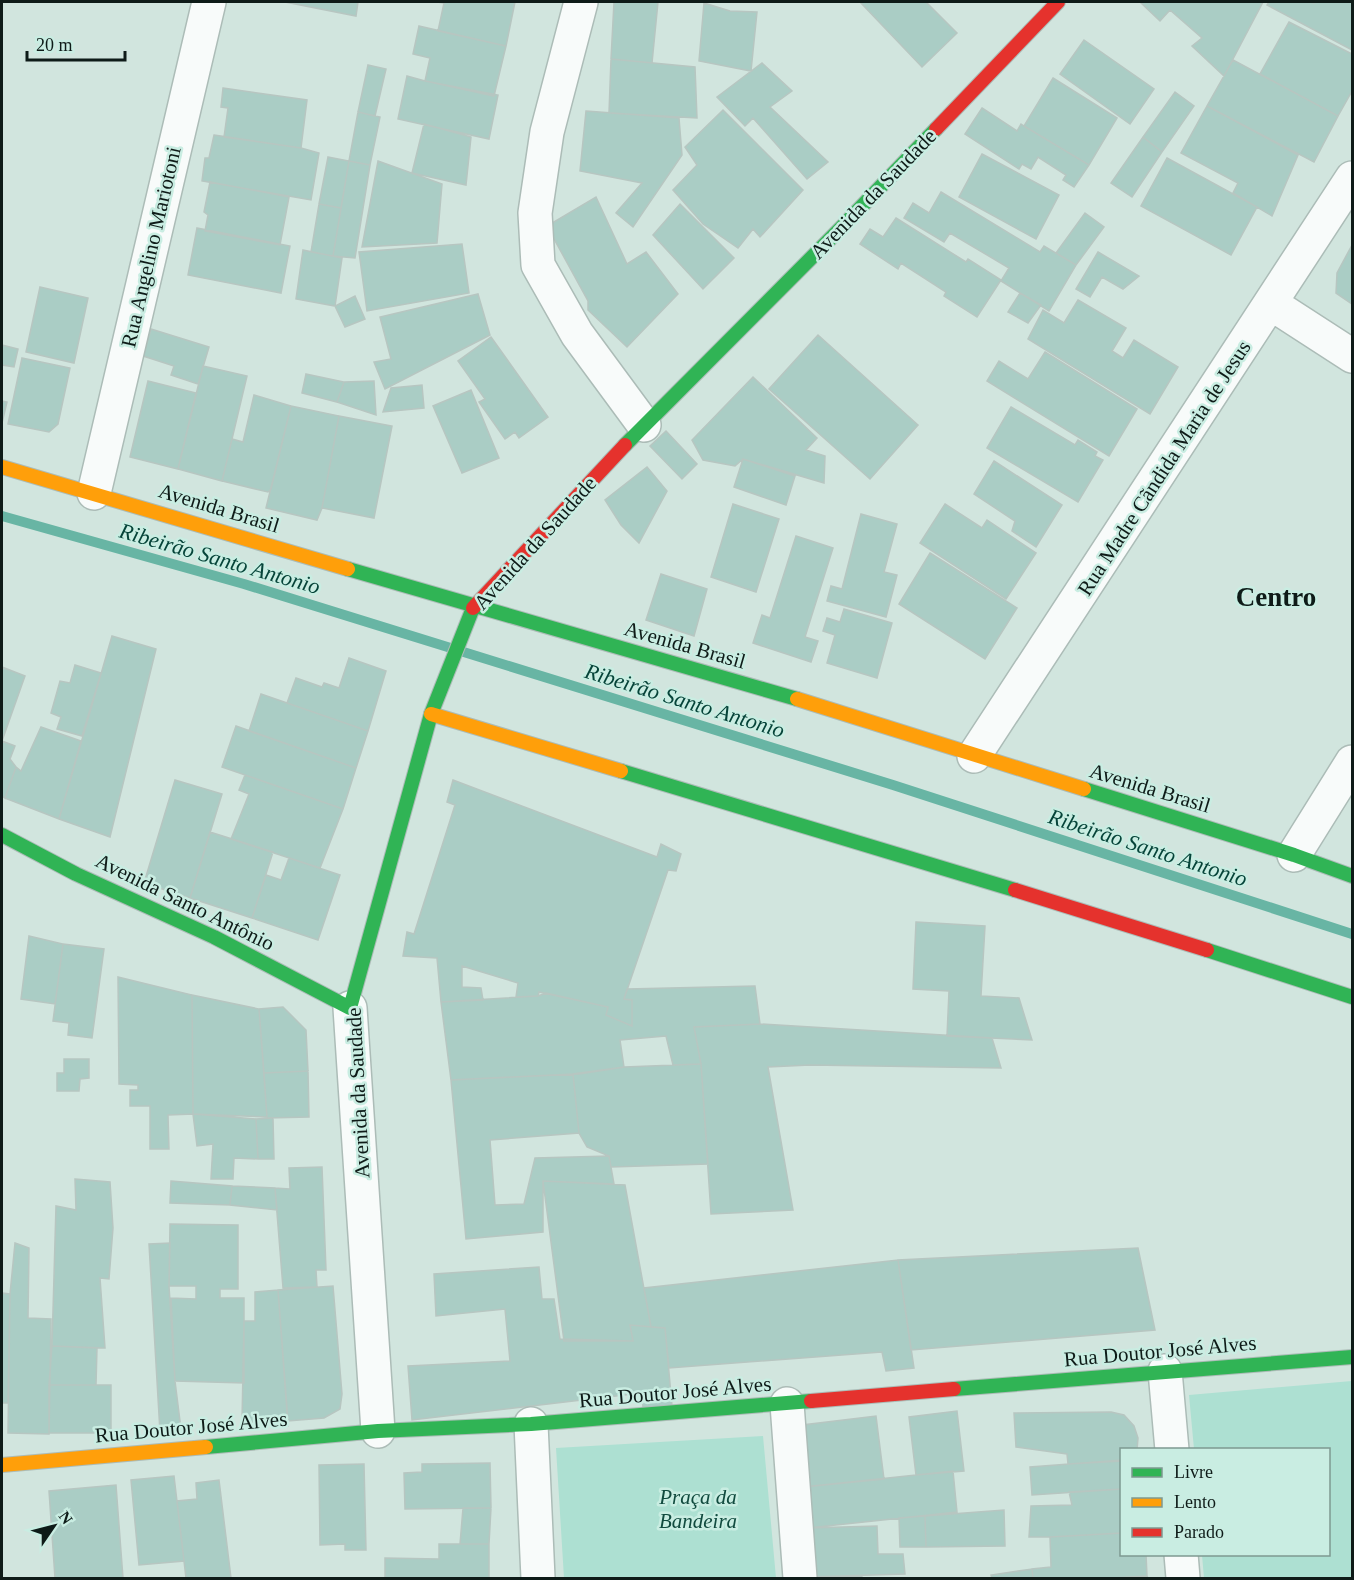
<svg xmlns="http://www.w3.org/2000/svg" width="1354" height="1580" font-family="'Times New Roman',serif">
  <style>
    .green { fill: #ade0d2 }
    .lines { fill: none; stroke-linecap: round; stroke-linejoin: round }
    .stream { stroke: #68b5a4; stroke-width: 10 }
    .building { fill: #aacdc5; stroke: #b7c6c1; stroke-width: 1.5 }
    .street-casing { stroke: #acbcb7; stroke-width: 36 }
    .fast-casing { stroke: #acbcb7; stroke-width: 16 }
    .slow-casing { stroke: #acbcb7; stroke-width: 16 }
    .jam-casing { stroke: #acbcb7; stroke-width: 16 }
    .street { stroke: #f8fbfa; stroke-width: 33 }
    .fast { stroke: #30b455; stroke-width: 14 }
    .slow { stroke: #ff9f0a; stroke-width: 14 }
    .jam { stroke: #e5322d; stroke-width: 14 }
    .labels { text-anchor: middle; stroke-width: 5; stroke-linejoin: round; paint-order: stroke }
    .street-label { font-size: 21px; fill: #0e1b18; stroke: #c9ede2 }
    .park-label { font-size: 21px; font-style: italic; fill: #114b3f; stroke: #c9ede2 }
    .water-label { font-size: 22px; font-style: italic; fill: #064439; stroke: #c9ede2 }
    .district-label { font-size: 27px; font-weight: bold; fill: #0e1b18; stroke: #c9ede2 }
  </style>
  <rect width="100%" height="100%" fill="#d1e5de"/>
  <path class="green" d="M1352,1381V1578H1204L1202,1555L1328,1554V1450L1194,1449L1189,1395Z
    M763,1436L776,1578H564L556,1448Z"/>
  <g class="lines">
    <path class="stream" d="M2,516L244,584L893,785L1352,934"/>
  </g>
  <path class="building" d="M285,2H358L356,16Z
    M437,2H515L506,46L438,31L444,3Z
    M614,2H658L652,63L611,59Z
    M860,2H926L957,33L922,67Z
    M1140,2H1263L1224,76L1192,46L1202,38L1170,10L1160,21Z
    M1269,2H1310L1314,3V2H1352V50L1267,5Z
    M704,3L730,11L757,12L751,71L699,61Z
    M1289,22L1352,54V91L1338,116L1260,74Z
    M419,26L506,46L494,96L425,81L430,58L413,54Z
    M1084,40L1154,89L1130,124L1060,74Z
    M611,59L695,67L697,118L609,113Z
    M1233,60L1338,116L1314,162L1207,106Z
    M762,63L792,91L770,107L828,162L807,179L753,118L745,126L717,97Z
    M368,65L386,69L375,116L358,112Z
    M407,76L425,81L498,95L489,139L398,119Z
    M1053,78L1117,118L1089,165L1024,126Z
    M223,88L307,100L301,148L224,137L228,108L221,107Z
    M1175,92L1194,106L1162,152L1143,137Z
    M1207,106L1298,155L1272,216L1233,193L1238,183L1181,153Z
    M982,108L1017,131L1021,124L1024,126L1089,165L1074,187L1063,180L1066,175L1038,157L1031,169L1022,164L1019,169L965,134Z
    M723,110L803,190L760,237L753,229L738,248L703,224L673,190L697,165L685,147Z
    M586,111L679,118L682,155L633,227L616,213L642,183L580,171Z
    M358,112L380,117L370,165L349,161Z
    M424,124L471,137L466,185L412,173Z
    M214,135L301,148L319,153L311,200L202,181L205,158H209Z
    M1143,137L1162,152L1132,197L1111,183Z
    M982,154L1059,195L1036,239L959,197Z
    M328,157L349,161L341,208L319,204Z
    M1167,158L1257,207L1231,255L1141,206Z
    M349,161L370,165L355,258L333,256Z
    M378,161L442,184L437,243L362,247Z
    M210,182L289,197L280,245L205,231L208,215L204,212Z
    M941,192L1040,252L1044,246L1076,265L1049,311L1001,281L1009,268L950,233L944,242L904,218L913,203L929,213Z
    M596,197L627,264L646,252L678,294L627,347L588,310V301L547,226Z
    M319,204L341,208L333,256L311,252Z
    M680,204L734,258L703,289L653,235Z
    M1085,213L1104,227L1076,265L1056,253Z
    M896,218L966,262L968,259L1001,280L977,317L944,296L946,292L901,263L898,269L860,244L870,229L883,237Z
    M197,228L290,246L281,293L188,275Z
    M462,244L469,293L367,311L359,252Z
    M1352,245V304L1336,293L1337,273Z
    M303,250L342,258L335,306L296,299Z
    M1098,252L1139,276L1123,289L1102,277L1090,297L1076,289Z
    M40,287L88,298L74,363L26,352Z
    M1020,293L1041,305L1028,323L1008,312Z
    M478,294L490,335L385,389L374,362L391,359L380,317Z
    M355,296L365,319L345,327L335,306Z
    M1078,300L1126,328L1112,351L1123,358L1134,340L1178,367L1150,414L1028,339L1043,310L1064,323Z
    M151,329L209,347L198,384L171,375L174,366L143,356Z
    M818,335L918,425L870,479L769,389Z
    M491,337L548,417L519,438L515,432L505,439L479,402L485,399L458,361Z
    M2,345L18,349L14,367L2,365Z
    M1045,352L1137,409L1109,456L987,381L999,361L1028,379Z
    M22,358L70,368L58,424L49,432L8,424Z
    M203,366L247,376L222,481L178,469Z
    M306,374L344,382L337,402L302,393Z
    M753,377L817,438L806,450L825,456L824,483L743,459L735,466L703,460L692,440Z
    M148,381L196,393L178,469L130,457Z
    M374,381L376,415L337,402L344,382Z
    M422,385L424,408L383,412L391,388Z
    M471,390L499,458L462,473L433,406Z
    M254,395L291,406L271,489L268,492L222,481L232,439L243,442Z
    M2,401L7,402L2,423Z
    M291,406L339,416L322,508L317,520L266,508Z
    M1011,407L1075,445L1078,440L1097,452L1095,456L1103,460L1078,502L987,448Z
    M339,416L392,426L374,518L322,508Z
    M666,431L697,464L682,479L650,446Z
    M743,459L795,476L786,505L734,487Z
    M994,461L1062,505L1036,547L1012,531L1015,521L974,494Z
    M647,467L667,491L639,543L621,525L605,500Z
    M733,504L779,519L756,592L711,577Z
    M945,504L982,528L987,520L1036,553L1006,599L920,543Z
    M861,514L897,524L884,572L897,575L886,617L827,601L831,586L842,589Z
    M796,536L833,548L805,637L818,641L811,662L753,643L762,615L770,618Z
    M930,553L1017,608L985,659L899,604Z
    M661,574L707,589L694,636L646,620Z
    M844,609L892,623L877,678L827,663L835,635L823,631L827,618L840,622Z
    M112,636L156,649L110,837L59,819Z
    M349,658L386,671L368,731L287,703L296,678L322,687L324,683L339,688Z
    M75,665L101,673L82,736L57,729L61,717L51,713L60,681L70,683Z
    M2,667L25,676L2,741Z
    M261,694L368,731L356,768L249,731Z
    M236,726L356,768L343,809L222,767Z
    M41,727L81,741L59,819L5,798L16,767L21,771Z
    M2,741L15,746L10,759L16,767L5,798L2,796Z
    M245,775L343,809L320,868L231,839L249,794L239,790Z
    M175,780L222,794L190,898L144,883Z
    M453,780L657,857L661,844L681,854L676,871L668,870L624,999L632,1000V1026L606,1015L608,1007L539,992L538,996L516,997L518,983L462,966V987L481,988L483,1000L441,1002L437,958L403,956L407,932L414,934L455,805L447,802Z
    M210,832L273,852L252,918L190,898Z
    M289,858L340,875L318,940L252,918L266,875L281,880Z
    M916,922L985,926L981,996L1019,998L1032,1040L947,1036L949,991L913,989Z
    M29,936L63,944L55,1004L21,999Z
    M63,944L104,949L92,1038L68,1035L69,1023L53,1021Z
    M118,977L192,995L193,1114L168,1115L169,1149H150V1106H130V1090H138V1085L119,1084Z
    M755,986L760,1024L694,1027L701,1064L673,1065L666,1036L620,1040L624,1067L579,1074L451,1080L441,1002L538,996L546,993L608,1007L606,1015L632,1026V1000L624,999L627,989Z
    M192,995L259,1009L267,1117L193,1114Z
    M283,1007L306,1030L308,1071L264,1073L259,1009Z
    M760,1024L992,1038L1001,1068L810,1065L768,1067L793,1210L711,1214L701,1064L694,1027Z
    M64,1059H89V1078L80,1079L79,1091H57V1073H64Z
    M701,1064L708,1164L611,1167L609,1156L587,1147L579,1133L573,1074L624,1067Z
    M308,1071L309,1117L267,1118L264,1073Z
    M573,1074L579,1133L490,1140L495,1205L524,1204L535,1158L609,1156L614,1184L543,1181V1232L466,1239L451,1080Z
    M193,1114L256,1119L258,1159L234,1158L233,1179H211L213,1144L197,1146Z
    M273,1118L274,1159H258L256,1119Z
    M322,1167L326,1270H316L317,1287L283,1288L275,1188L290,1189L289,1168Z
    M75,1179L110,1182L113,1228L109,1279L100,1278L105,1348L52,1346L56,1206L76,1210Z
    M171,1181L232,1186L230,1205L170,1203Z
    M543,1181L625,1185L651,1327L630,1325L633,1341H564Z
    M232,1186L275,1188L277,1210L230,1205Z
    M170,1224L238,1225V1289H220V1298H244V1383L175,1381L171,1298L196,1299V1286H169Z
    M15,1243L29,1248L28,1318L51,1319L49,1434L8,1433L10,1294Z
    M170,1243L169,1286L175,1381L181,1429L160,1432L149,1244Z
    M1138,1248L1155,1330L911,1350L898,1260Z
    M898,1260L914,1368L886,1371L882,1352L669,1368L665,1328L651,1327L644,1288Z
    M539,1267L542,1299H554L560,1339L633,1341L630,1325L665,1328L672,1406L643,1407L641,1393L412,1420L408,1366L510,1361L505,1309L436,1316L434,1274Z
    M333,1286L342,1394L340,1409L324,1418L288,1421L278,1290Z
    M278,1290L288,1426L242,1421L244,1321H255V1292Z
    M2,1293L10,1294L8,1403H2Z
    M52,1346L97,1348L96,1385H49Z
    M49,1385H111V1433H49Z
    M957,1411L964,1471L916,1475L909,1417Z
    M1111,1412L1124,1415L1134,1426L1138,1438L1137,1450H1122V1461L1068,1464L1067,1454L1016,1447L1014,1413Z
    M876,1416L884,1479L804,1487L794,1426Z
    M1122,1460V1489L1032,1495L1030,1467Z
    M490,1463L491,1508L405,1509L404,1473L422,1472V1464Z
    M364,1464L366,1550H345V1544L320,1545L319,1465Z
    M953,1471L957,1512L808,1528L804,1487Z
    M174,1476L184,1561L139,1565L131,1480Z
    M219,1480L231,1578H186L177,1501L197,1499L196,1483Z
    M116,1485L123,1578H55L49,1491Z
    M1122,1489V1533L1050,1537H1029L1031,1506L1072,1505L1069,1492Z
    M463,1508H491L489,1544H460Z
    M1004,1510L1005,1546L926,1547L925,1516Z
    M925,1516L926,1547H900L899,1518Z
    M877,1526L878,1554H903L905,1574L808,1577V1528Z
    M1122,1533V1554H1146L1147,1576L1113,1578H1033L1032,1569L1051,1567L1050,1537Z
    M439,1544H489V1578H385V1558L439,1559Z
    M1032,1569L1033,1578H992L991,1575Z
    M862,1576V1578L808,1577H823Z
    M1147,1576L1148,1578H1113Z"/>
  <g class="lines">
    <g class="street-casing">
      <path id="street" d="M581,2L547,132L535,213L538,265L577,334L644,425
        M1272,304L1352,356
        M94,493L209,2
        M974,756L1352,178
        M1294,855L1352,762
        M350,1008L378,1431
        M1165,1371L1172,1450
        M787,1404L800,1578
        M531,1424L538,1578
        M1181,1554L1183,1578"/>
    </g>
    <g class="fast-casing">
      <path id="fast" d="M625,445L841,228L936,129
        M348,569L797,699
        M621,771L1015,890
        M1084,789L1294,855L1352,876
        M2,835L76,874L214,937L350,1008L431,714L473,608
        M1207,950L1352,997
        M954,1389L1352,1357
        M206,1447L378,1431L531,1424L811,1401"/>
    </g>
    <g class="slow-casing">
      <path id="slow" d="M2,467L348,569
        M797,699L1084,789
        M431,714L621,771
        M2,1465L206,1447"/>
    </g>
    <g class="jam-casing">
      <path id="jam" d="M936,129L1058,2
        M473,608L625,445
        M1015,890L1207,950
        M811,1401L954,1389"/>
    </g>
    <use href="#street" class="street"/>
    <use href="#fast" class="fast"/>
    <use href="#slow" class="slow"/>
    <use href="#jam" class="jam"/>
  </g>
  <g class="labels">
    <g class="street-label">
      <text transform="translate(873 194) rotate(-46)" y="7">Avenida da Saudade</text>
      <text transform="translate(151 247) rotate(-77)" y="7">Rua Angelino Mariotoni</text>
      <text transform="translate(1164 468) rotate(-57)" y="7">Rua Madre Cãndida Maria de Jesus</text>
      <text transform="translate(219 508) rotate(17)" y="7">Avenida Brasil</text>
      <text transform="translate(535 543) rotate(-48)" y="7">Avenida da Saudade</text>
      <text transform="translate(685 645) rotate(16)" y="7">Avenida Brasil</text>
      <text transform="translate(1150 788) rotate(17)" y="7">Avenida Brasil</text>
      <text transform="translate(185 902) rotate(26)" y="7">Avenida Santo Antônio</text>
      <text transform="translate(358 1093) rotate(-93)" y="7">Avenida da Saudade</text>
      <text transform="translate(1160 1351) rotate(-5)" y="7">Rua Doutor José Alves</text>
      <text transform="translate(675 1392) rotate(-5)" y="7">Rua Doutor José Alves</text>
      <text transform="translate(191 1427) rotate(-5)" y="7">Rua Doutor José Alves</text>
    </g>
    <g class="park-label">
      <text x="698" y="1504">Praça da<tspan x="698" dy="24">Bandeira</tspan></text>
    </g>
    <g class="water-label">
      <text transform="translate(220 558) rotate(16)" y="8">Ribeirão Santo Antonio</text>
      <text transform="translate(685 700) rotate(17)" y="8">Ribeirão Santo Antonio</text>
      <text transform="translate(1148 847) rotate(18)" y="8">Ribeirão Santo Antonio</text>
    </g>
    <g class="district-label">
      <text x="1276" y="606">Centro</text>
    </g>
  </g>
  <rect width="1354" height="1580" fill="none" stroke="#0e1b18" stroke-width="6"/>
  <rect x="1120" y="1448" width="210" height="108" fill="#c9ede2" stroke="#7e9991" stroke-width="1.5"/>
  <rect x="1132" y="1468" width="30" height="9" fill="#30b455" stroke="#7e9991" stroke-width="1.5"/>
  <text x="1174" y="1478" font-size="18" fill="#0e1b18">Livre</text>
  <rect x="1132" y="1498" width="30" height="9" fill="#ff9f0a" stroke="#7e9991" stroke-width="1.5"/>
  <text x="1174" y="1508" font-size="18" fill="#0e1b18">Lento</text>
  <rect x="1132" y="1528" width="30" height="9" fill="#e5322d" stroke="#7e9991" stroke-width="1.5"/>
  <text x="1174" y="1538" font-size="18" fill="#0e1b18">Parado</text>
  <g transform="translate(54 1526) rotate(55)" stroke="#c9ede2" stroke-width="4.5" paint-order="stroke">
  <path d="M0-4.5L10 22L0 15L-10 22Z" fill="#0e1b18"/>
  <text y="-9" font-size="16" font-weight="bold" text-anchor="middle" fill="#0e1b18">N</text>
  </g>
  <path d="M27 51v9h98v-9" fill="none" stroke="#0e1b18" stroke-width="3"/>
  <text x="36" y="51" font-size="18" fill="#0e1b18" stroke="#c9ede2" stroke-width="4.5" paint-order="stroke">20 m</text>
</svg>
